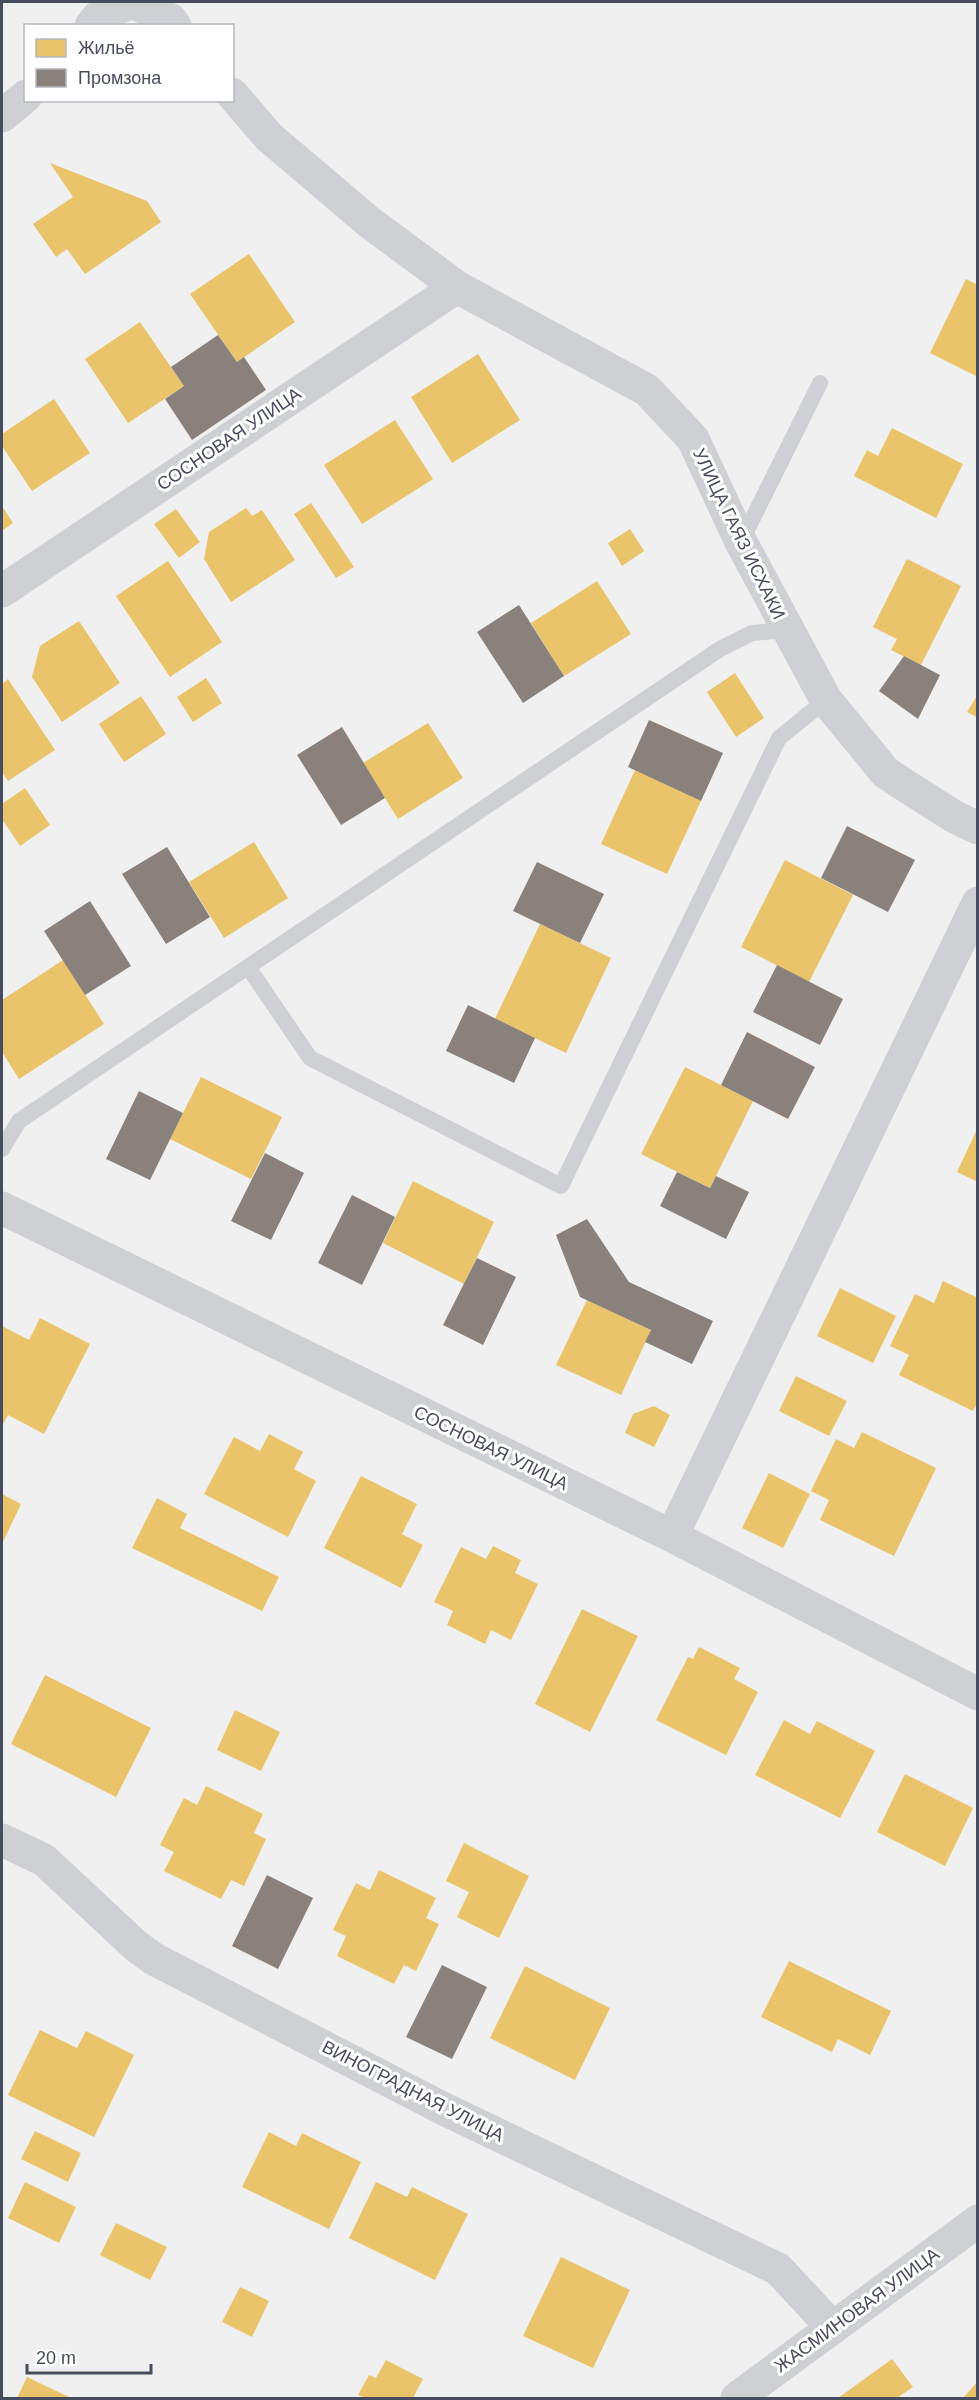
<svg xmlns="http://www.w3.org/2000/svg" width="979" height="2400" font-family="Helvetica,sans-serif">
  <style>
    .homes { fill: #e9c46a }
    .industry { fill: #8a817c }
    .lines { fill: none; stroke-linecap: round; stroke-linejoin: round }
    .service { stroke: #ced0d4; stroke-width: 16 }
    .minor { stroke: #ced0d4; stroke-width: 33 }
    .tertiary { stroke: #ced0d4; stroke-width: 33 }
    .labels { text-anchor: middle; stroke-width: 6; stroke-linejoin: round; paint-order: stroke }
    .street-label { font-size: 18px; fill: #454d5e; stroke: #fff }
  </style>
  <rect width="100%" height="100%" fill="#f1f0f0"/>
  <path class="homes" d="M50,163L147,201L161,222L85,274L67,249L56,257L33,224L73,197Z
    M249,254L295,322L237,362L190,294Z
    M966,279L978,285V377L930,353Z
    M140,322L184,386L128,423L85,359Z
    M478,354L520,420L452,463L411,397Z
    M54,399L90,453L32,491L2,446V434Z
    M395,420L433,479L362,524L324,465Z
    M892,428L963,464L936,518L854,476L867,450L878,456Z
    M311,503L354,567L336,578L294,514Z
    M2,506L13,523L2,531Z
    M246,508L252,516L262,510L295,560L231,602L204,559L209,532Z
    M176,509L200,542L179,558L154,524Z
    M630,529L644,551L622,566L608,543Z
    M907,559L961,586L921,665L891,650L897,639L873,627Z
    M168,561L222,642L170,677L116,596Z
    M597,581L631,634L564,676L531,623Z
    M79,621L120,683L62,722L32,677L40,646Z
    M735,673L764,718L736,737L707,692Z
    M206,678L222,703L193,722L177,697Z
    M8,679L55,750L8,781L2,772V684Z
    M978,694V718L967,712Z
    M141,696L166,734L124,762L99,724Z
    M428,723L463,778L398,819L363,763Z
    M635,770L701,801L667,874L601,844Z
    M25,788L50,825L20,846L2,819V804Z
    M254,842L288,898L224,938L189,882Z
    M785,860L853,895L809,982L741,947Z
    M540,924L611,958L566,1053L495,1019Z
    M63,960L104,1024L19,1079L2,1052V1000Z
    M685,1067L753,1101L710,1188L641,1154Z
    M201,1077L282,1117L251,1179L170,1139Z
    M978,1127V1182L957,1172Z
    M413,1181L494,1222L464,1284L383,1243Z
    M943,1281L978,1298V1402L973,1411L899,1375L909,1355L890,1346L915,1294L934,1303Z
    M840,1288L896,1316L873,1363L817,1336Z
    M587,1300L651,1330L621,1395L556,1365Z
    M40,1318L90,1344L44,1434L8,1415L3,1424L2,1423V1326L29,1340Z
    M796,1376L847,1401L829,1436L779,1411Z
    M654,1406L670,1415L654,1447L625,1433L633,1414Z
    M862,1432L936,1468L894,1556L820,1520L829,1500L811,1491L836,1439L854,1448Z
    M269,1434L303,1452L294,1469L316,1481L288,1537L204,1494L234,1437L260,1451Z
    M769,1473L810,1494L783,1548L742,1528Z
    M361,1476L417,1504L402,1534L423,1545L401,1588L324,1548Z
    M2,1494L21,1504L2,1544Z
    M157,1498L187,1514L180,1528L279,1577L262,1611L132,1548Z
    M493,1546L521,1560L515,1573L538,1584L511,1640L491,1630L485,1644L447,1625L453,1611L434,1602L461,1547L486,1559Z
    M582,1609L638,1636L590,1732L535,1704Z
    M699,1647L740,1668L734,1679L758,1692L726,1755L656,1720L688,1657L693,1659Z
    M45,1675L151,1728L116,1797L11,1744Z
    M235,1710L280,1732L261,1771L217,1750Z
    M784,1720L810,1734L817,1721L875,1751L840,1818L755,1775Z
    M905,1774L973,1808L945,1866L877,1832Z
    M206,1786L263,1814L254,1833L266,1839L244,1886L231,1880L221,1899L164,1871L174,1852L160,1845L184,1798L197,1805Z
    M464,1843L529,1876L499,1938L457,1917L469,1892L446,1881Z
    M379,1870L436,1898L426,1918L439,1924L416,1971L404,1965L394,1984L337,1956L346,1936L333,1930L356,1883L370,1890Z
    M789,1961L891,2011L870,2055L838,2039L832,2052L761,2017Z
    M525,1966L610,2008L575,2080L490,2038Z
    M40,2030L77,2048L86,2031L134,2055L94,2137L8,2095Z
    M35,2131L81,2153L68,2182L21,2159Z
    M269,2132L296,2146L302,2133L361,2162L329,2229L242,2187Z
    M25,2182L76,2207L59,2243L8,2218Z
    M376,2182L407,2197L412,2187L468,2214L435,2280L349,2238Z
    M116,2223L167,2247L150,2280L100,2255Z
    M561,2257L630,2290L593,2368L523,2336Z
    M240,2287L269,2301L252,2337L222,2322Z
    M892,2359L913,2387L897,2398H838Z
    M386,2360L423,2379L413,2398H365L358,2395L369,2375L376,2378Z
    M27,2377L71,2398H17Z
    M978,2381V2398H963Z"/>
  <path class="industry" d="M218,335L237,362L244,357L266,390L192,440L165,399L184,386L171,367Z
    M519,605L564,676L523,703L477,632Z
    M904,656L940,675L918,719L879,691Z
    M649,720L723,753L701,801L628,767Z
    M342,727L385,798L341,825L297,755Z
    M847,826L915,860L888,912L821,878Z
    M167,847L210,917L166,944L122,874Z
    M537,862L604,894L580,943L513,911Z
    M90,901L131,966L85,995L44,931Z
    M777,965L843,999L820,1045L753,1012Z
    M468,1005L535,1038L514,1083L446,1051Z
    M747,1032L815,1067L788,1119L721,1085Z
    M139,1091L183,1113L150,1180L106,1159Z
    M265,1153L304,1173L271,1240L231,1221Z
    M677,1172L710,1188L716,1176L749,1192L726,1239L660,1206Z
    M352,1195L395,1217L362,1285L318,1263Z
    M587,1219L629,1282L713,1321L692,1364L645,1342L651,1330L580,1297L556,1235Z
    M477,1258L516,1277L483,1345L443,1325Z
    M267,1875L313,1898L278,1969L232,1946Z
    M442,1965L487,1987L452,2059L406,2037Z"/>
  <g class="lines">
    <path class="service" d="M741,542L820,383
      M248,967L310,1058L561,1186L779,738L826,700
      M2,1149L19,1121L720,649L752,633L786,630"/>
    <path class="minor" d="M91,26L98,17L132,2L171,20L175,26
      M232,94L269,137L369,222L457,287L647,390L693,439L741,542L826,700L886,773L953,816L978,828
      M2,116L26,96
      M2,591L457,287
      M2,1208L672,1536L978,1694
      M672,1536L978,903
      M2,1840L44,1860L136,1946L154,1959L444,2109L778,2269L833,2328"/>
    <path class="tertiary" d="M737,2398L978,2221"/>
  </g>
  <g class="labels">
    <g class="street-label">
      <text transform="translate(229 439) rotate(-34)" y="6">СОСНОВАЯ УЛИЦА</text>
      <text transform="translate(739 534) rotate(64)" y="6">УЛИЦА ГАЯЗ ИСХАКИ</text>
      <text transform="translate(491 1448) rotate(26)" y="6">СОСНОВАЯ УЛИЦА</text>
      <text transform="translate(413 2091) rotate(27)" y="6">ВИНОГРАДНАЯ УЛИЦА</text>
      <text transform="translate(857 2310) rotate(-36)" y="6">ЖАСМИНОВАЯ УЛИЦА</text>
    </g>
  </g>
  <rect width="979" height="2400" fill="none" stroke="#454d5e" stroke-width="6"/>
  <rect x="24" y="24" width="210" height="78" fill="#ffffff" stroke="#b5b8bf" stroke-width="1.5"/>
  <rect x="36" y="39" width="30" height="18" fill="#e9c46a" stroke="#b5b8bf" stroke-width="1.5"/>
  <text x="78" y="54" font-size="18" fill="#454d5e">Жильё</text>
  <rect x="36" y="69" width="30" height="18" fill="#8a817c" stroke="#b5b8bf" stroke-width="1.5"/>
  <text x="78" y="84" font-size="18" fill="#454d5e">Промзона</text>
  <path d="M27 2364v9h124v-9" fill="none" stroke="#454d5e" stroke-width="3"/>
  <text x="36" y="2364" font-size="18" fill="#454d5e" stroke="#ffffff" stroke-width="4.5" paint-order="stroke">20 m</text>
</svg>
